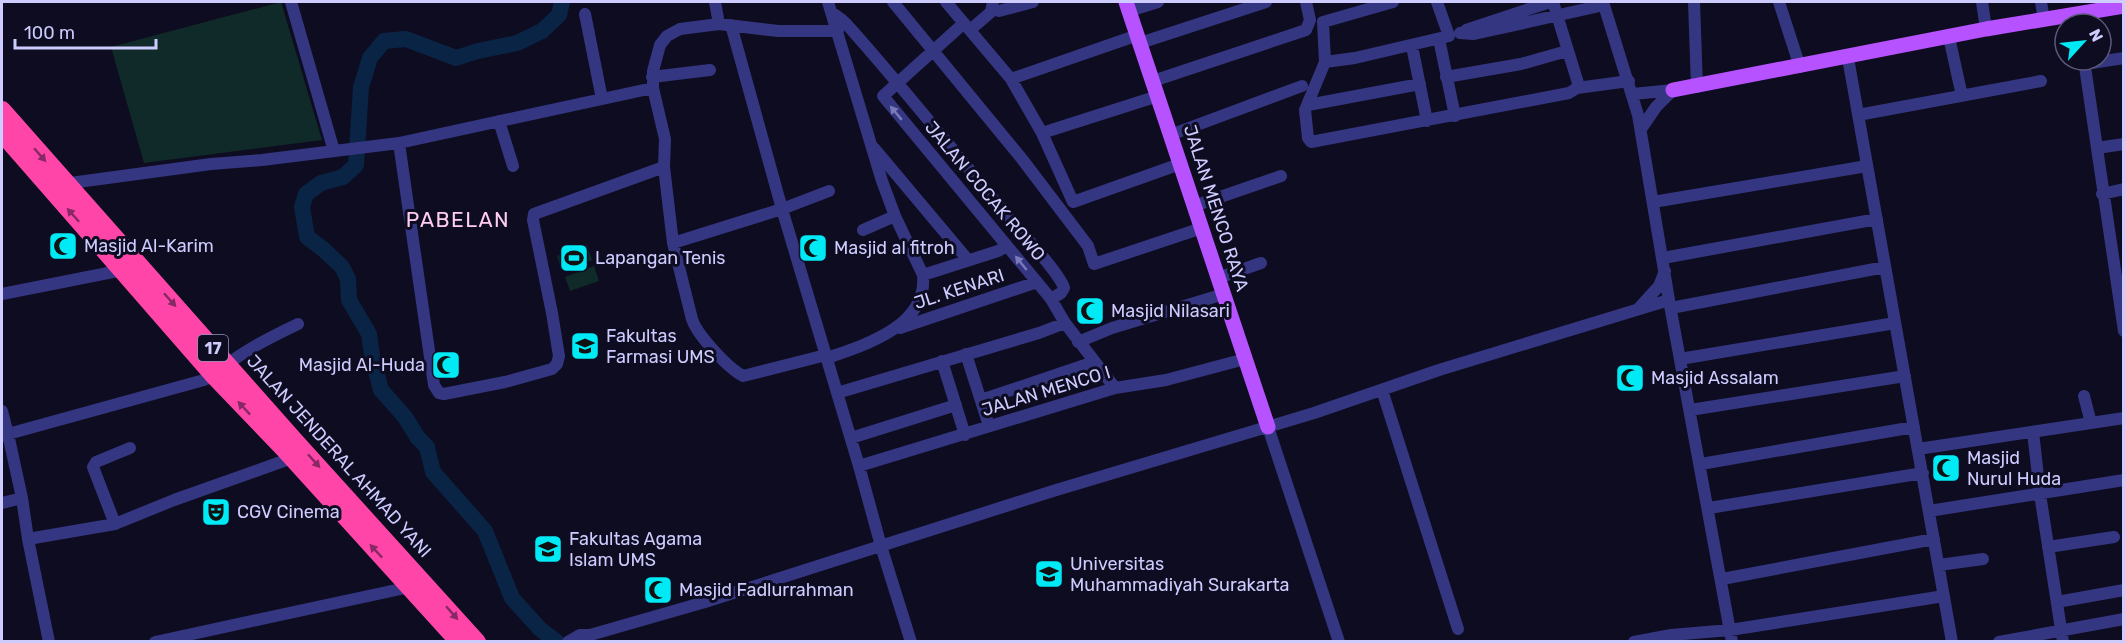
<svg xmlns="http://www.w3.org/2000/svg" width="2125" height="643" font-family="Rubik,sans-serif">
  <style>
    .pitch { fill: #0f2a28 }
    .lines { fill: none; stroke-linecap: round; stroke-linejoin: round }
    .river { stroke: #0a2445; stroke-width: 16 }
    .minor { stroke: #353681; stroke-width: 12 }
    .major { stroke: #b652ff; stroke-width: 15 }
    .highway { stroke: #ff46a8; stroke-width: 18 }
    .oneway { fill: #7a79ba }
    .oneway2 { fill: #862964 }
    .labels { text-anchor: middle; stroke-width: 6; stroke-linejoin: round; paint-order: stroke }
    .shield { fill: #0e0c20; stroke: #9492bc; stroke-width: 1.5 }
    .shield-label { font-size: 16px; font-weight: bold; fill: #cecbff }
    .street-label { font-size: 18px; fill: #cecbff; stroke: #0e0c20 }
    .poi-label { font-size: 18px; fill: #cecbff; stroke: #0e0c20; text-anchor: start }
    .quarter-label { font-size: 21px; letter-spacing: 1.5px; fill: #ffcdef; stroke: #0e0c20 }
  </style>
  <rect width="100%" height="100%" fill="#0e0c20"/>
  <path class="pitch" d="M281,2L322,140L144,163L111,47Z
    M587,245L592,260L562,271L557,256Z
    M594,266L599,281L570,291L565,277Z"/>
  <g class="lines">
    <path class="river" d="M557,642L540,629L512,598L485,531L433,472L427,447L418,438L405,417L381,390L372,356L369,334L349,300L348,279L342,267L323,249L307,237L302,207L306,194L321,183L343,177L356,165L361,87L370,58L384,41L406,39L456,58L478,51L517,43L542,31L559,15L562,2"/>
    <path class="minor" d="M291,2L334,151
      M715,2L719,24
      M893,2L1022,159L1088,246L1094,264L1202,228
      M946,2L1011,79L1042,133L1073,202L1180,164
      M1393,2L1323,22L1325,62L1355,58L1449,36L1437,2
      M1603,2L1638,115L1669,300
      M1694,2L1697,87
      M1779,2L1800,67
      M1982,2L1986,29
      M2041,2L2044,20
      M999,11L1033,2
      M1129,11L1158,2
      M832,13C839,17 845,22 850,28C905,90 958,156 1011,220C1023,234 1060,274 1064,288L1061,293L1051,299L883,96L964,23
      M585,14L602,99
      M731,25L782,209L859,466L881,546L911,642
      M970,30L991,12L993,2
      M1466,30L1550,2
      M1460,33L1474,34L1497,29L1604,5
      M1949,37L1962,96
      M1439,39L1455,116
      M1140,43L1266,2
      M1412,46L1427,121
      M1848,58L1952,642
      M2084,60L2124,331
      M1325,62L1305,110L1308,138L1311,142L1569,93L1577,88L1578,83L1553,2
      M2085,64L2124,58
      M652,77L710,70
      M1446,77L1521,64L1567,51
      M1011,79L1138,35
      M1153,81L1306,30L1310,20L1306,2
      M1577,88L1629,81
      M1633,94L1673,90
      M1308,105L1420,84
      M1858,115L2041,81
      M499,121L513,166
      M1641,129L1656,107L1673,90
      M1042,133L1158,96
      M1170,135L1302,86
      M399,143L434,385L439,393L444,394L505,382L552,369L557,364L559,356L552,313L533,220L534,214L664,167
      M874,148L968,260
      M2097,148L2124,144
      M63,184L211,164L262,160L399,143L653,88
      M2102,194L2124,189
      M1653,202L1867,166
      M1194,206L1281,176
      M863,230L895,216
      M673,243L782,209L829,191
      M1663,258L1877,219
      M923,275L998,251L1007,246
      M1218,278L1261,263
      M2,294L123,270
      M1051,299L1065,323
      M1639,308L1659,286L1665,271
      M1671,308L1885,267
      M900,328L1037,282
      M1078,342L1112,328L1224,294
      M966,354L989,426
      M826,355L743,376C728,368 697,335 692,319L673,243L664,167L665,139L653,88V71L660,45L667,36L680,29L719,24L778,31H838
      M827,358C865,345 928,326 923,275L895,216L882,181L828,2
      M1680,359L1895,323
      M942,361L965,435
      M1382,390L1458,629
      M837,393L1039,333L1065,323L1115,388
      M2084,396L2091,423
      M981,400L1094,362
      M1690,410L1905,376
      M2,411L8,434L204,380C217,375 227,364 239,356C258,343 277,334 298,324
      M1268,427L1339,642
      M2033,432L2040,494L2063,642
      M2,436L8,434L22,498
      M851,438L956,405
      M1918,449L2124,418
      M1701,464L1914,427
      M859,466L1115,388L1166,380L1245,359
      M2,503L22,498L28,539L49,642
      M1709,508L1923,473
      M1929,511L2124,480
      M115,524L174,500L292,458
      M28,539L115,524L93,467L96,462L130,448
      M2048,547L2114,537
      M1939,565L1983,559
      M1722,579L1934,539
      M2057,602L2124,590
      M155,642L410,587
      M568,642L580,635H590L705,602L1053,491L1314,413L1439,370L1669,300L1732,642
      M1634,642L1671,635L1730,630L1944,596
      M1999,642L2124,619"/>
    <path class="major" d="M1126,2L1268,427
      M1673,90L1986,29L2124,6"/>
    <path class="highway" d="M2,110L294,440L477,642
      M2,133L214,376L284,449L459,642"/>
  </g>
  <defs><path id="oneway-solid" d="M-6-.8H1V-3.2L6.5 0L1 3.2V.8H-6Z" transform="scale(1.5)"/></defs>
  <g class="oneway">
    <use href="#oneway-solid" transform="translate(896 113) rotate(-130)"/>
    <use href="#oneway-solid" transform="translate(1021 263) rotate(-129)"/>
  </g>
  <g class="oneway2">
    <use href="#oneway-solid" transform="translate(40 155) rotate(49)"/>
    <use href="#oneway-solid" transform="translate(73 215) rotate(-132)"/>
    <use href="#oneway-solid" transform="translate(170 300) rotate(48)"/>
    <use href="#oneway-solid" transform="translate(244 408) rotate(-133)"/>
    <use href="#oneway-solid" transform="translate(314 461) rotate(48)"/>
    <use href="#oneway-solid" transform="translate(376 551) rotate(-133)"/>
    <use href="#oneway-solid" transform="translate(452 613) rotate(49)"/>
  </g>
  <defs>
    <g id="mosque-square" transform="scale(1.5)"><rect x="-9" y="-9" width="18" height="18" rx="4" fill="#00eaf6" stroke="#0e0c20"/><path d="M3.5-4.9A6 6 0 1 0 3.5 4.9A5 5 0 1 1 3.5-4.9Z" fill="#111"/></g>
    <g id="stadium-square" transform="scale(1.5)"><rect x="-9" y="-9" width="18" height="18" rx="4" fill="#00eaf6" stroke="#0e0c20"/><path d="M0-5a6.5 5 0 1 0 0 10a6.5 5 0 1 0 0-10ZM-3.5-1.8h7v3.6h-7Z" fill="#111"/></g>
    <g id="university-square" transform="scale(1.5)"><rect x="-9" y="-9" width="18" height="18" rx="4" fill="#00eaf6" stroke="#0e0c20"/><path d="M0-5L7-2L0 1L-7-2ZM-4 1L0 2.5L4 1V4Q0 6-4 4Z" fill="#111"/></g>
    <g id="theatre-square" transform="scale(1.5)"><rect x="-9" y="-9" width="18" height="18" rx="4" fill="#00eaf6" stroke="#0e0c20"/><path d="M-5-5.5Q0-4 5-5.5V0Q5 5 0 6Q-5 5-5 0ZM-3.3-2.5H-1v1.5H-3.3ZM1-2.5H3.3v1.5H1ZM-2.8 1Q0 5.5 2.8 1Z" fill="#111"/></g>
  </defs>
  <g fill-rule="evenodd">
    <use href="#mosque-square" x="63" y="246"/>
    <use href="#mosque-square" x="813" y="248"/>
    <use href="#stadium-square" x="574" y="258"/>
    <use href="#mosque-square" x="1090" y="311"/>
    <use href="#university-square" x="585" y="346"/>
    <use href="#mosque-square" x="446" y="365"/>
    <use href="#mosque-square" x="1630" y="378"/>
    <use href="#mosque-square" x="1946" y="468"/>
    <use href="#theatre-square" x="216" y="512"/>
    <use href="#university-square" x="548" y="549"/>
    <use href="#university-square" x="1049" y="574"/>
    <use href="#mosque-square" x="658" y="590"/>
  </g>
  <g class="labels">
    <rect class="shield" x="198" y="335" width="30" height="26" rx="4.5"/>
    <g class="shield-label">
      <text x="213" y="354">17</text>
    </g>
    <g class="street-label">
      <text transform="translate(985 191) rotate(50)" y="6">JALAN COCAK ROWO</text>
      <text transform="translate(1216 208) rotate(72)" y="6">JALAN MENCO RAYA</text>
      <text transform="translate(959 289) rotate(-18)" y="6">JL. KENARI</text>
      <text transform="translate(1046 391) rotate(-17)" y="6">JALAN MENCO I</text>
      <text transform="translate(339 456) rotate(48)" y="6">JALAN JENDERAL AHMAD YANI</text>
    </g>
    <g class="poi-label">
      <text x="84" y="252">Masjid Al-Karim</text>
      <text x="834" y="254">Masjid al fitroh</text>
      <text x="595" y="264">Lapangan Tenis</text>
      <text x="1111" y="317">Masjid Nilasari</text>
      <text x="606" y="342">Fakultas<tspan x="606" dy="21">Farmasi UMS</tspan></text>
      <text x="425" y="371" text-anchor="end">Masjid Al-Huda</text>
      <text x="1651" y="384">Masjid Assalam</text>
      <text x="1967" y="464">Masjid<tspan x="1967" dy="21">Nurul Huda</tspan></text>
      <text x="237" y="518">CGV Cinema</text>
      <text x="569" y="545">Fakultas Agama<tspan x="569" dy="21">Islam UMS</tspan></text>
      <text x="1070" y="570">Universitas<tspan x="1070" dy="21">Muhammadiyah Surakarta</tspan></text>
      <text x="679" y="596">Masjid Fadlurrahman</text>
    </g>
    <g class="quarter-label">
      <text x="458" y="227">PABELAN</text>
    </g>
  </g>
  <rect width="2125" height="643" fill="none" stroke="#cecbff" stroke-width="6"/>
  <g transform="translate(2083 42) rotate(63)"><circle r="28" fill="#0e0c20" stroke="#5b5879" stroke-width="1.5"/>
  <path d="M0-4.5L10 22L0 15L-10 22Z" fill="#00eaf6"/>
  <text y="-9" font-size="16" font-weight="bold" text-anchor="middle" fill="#cecbff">N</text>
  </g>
  <path d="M15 39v9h141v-9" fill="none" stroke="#cecbff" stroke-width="3"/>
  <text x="24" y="39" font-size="18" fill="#cecbff" stroke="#0e0c20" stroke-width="4.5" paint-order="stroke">100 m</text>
</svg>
